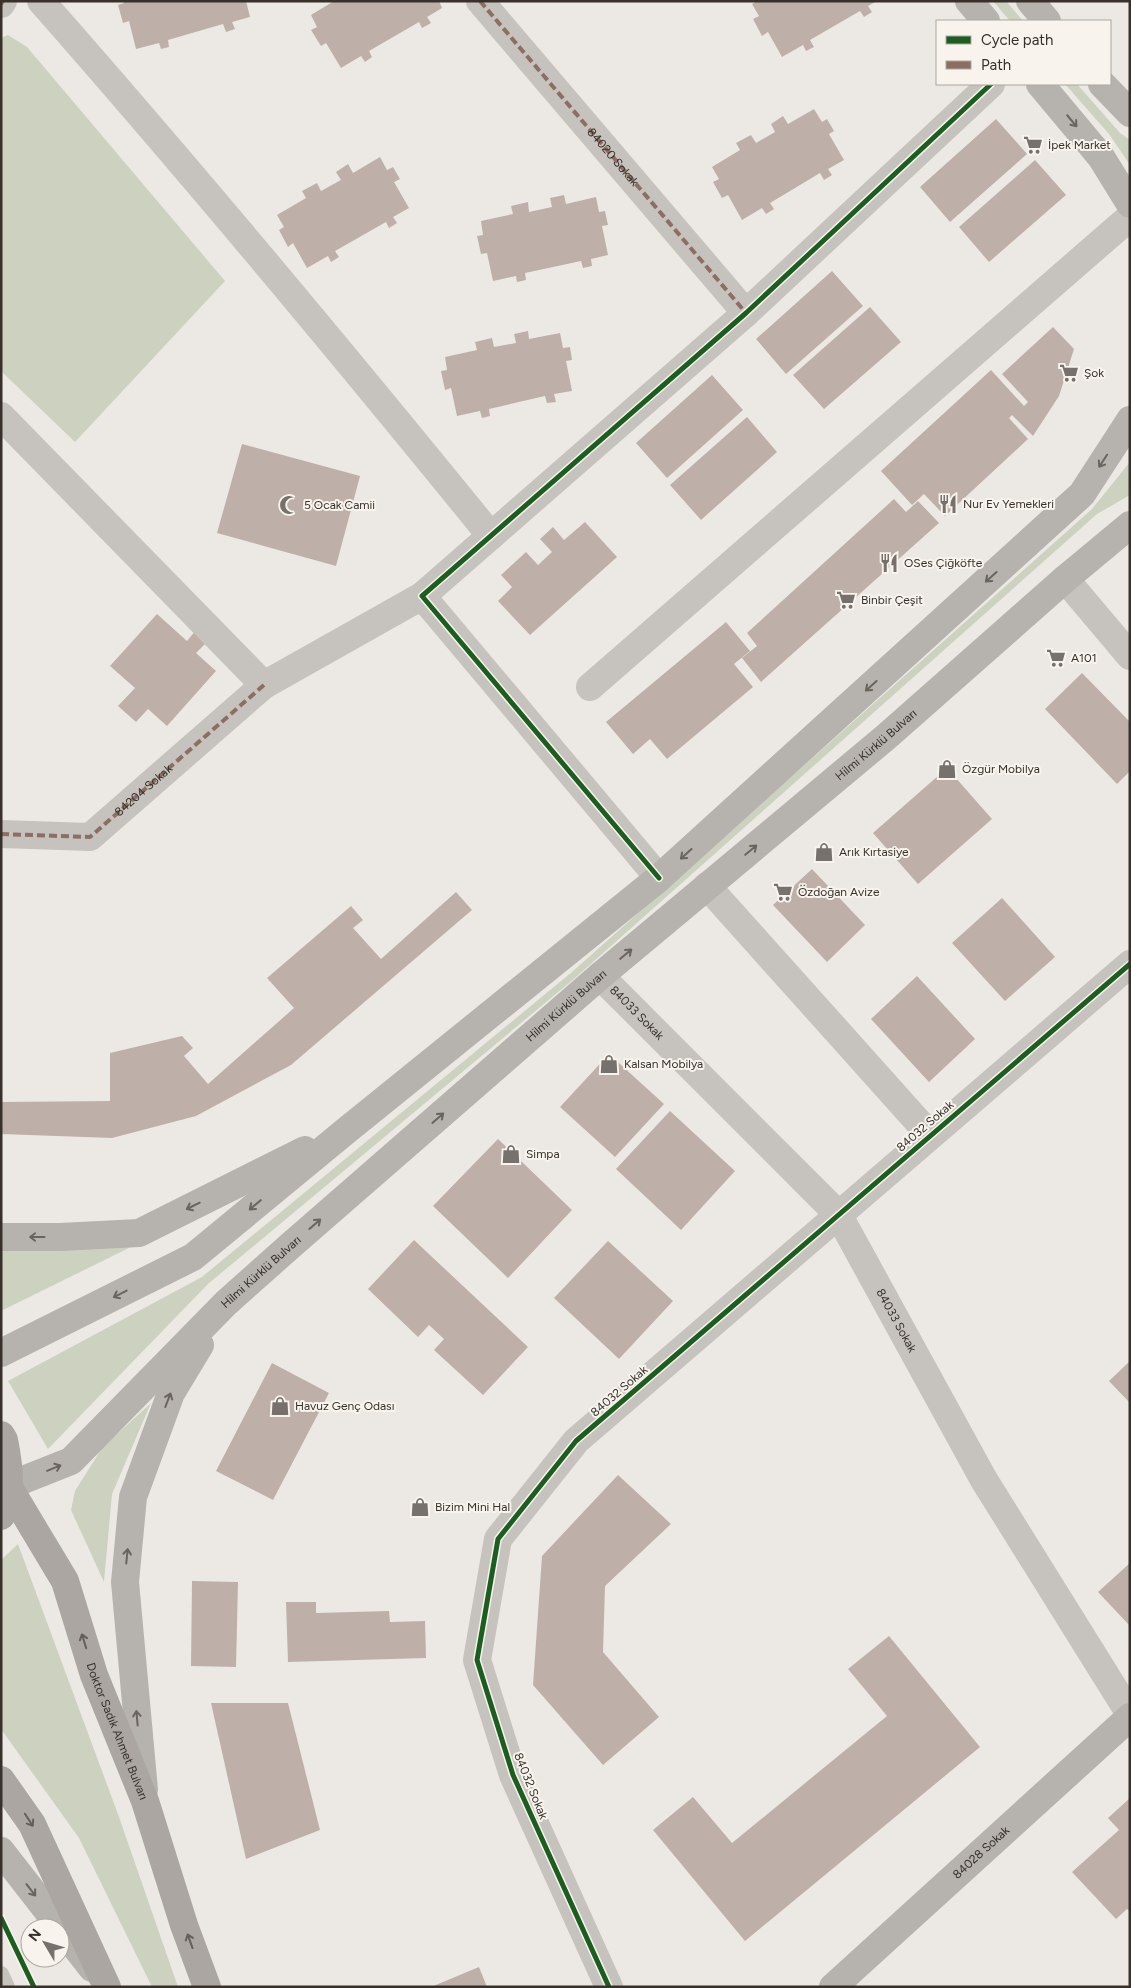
<svg xmlns="http://www.w3.org/2000/svg" width="1131" height="1988" font-family="Figtree,sans-serif">
  <style>
    .green { fill: #cdd1c0 }
    .building { fill: #beb0a8 }
    .lines { fill: none; stroke-linecap: round; stroke-linejoin: round }
    .lane { stroke: #c6c2bd; stroke-width: 16 }
    .street { stroke: #c6c2bd; stroke-width: 28 }
    .secondary { stroke: #b6b2ad; stroke-width: 28 }
    .primary { stroke: #aba6a2; stroke-width: 28 }
    .quiet { stroke: #8d6e63; stroke-width: 4; stroke-dasharray: 8 4; stroke-linecap: butt }
    .cycleway-casing { stroke: #f8f4ed; stroke-width: 8 }
    .cycleway { stroke: #1b5e20; stroke-width: 5 }
    .oneway { stroke: #6a645f }
    .oneway2 { stroke: #655f5b }
    .labels { text-anchor: middle; stroke-width: 4; stroke-linejoin: round; paint-order: stroke }
    .poi-label { font-size: 12px; fill: #37302b; stroke: #f8f4ed; text-anchor: start }
    .street-label { font-size: 12px; fill: #37302b; stroke: #f8f4ed }
  </style>
  <rect width="100%" height="100%" fill="#ece9e4"/>
  <path class="green" d="M993,1H1006L1023,21H1010Z
    M8,35L27,47L225,281L75,442L1,371V38Z
    M1065,84H1077L1120,133L1130,140V165L1109,134Z
    M1130,462V495L1097,514L575,978L208,1284L48,1449L8,1381L202,1277L572,972L1092,509Z
    M139,1243L1,1311V1248Z
    M151,1403L112,1494L104,1582L71,1510L75,1491L102,1448Z
    M18,1544L119,1817L178,1987H152L79,1838L1,1729V1560Z"/>
  <path class="building" d="M124,1H246L250,17L232,22L235,29L226,32L223,24L168,40L169,47L161,49L159,43L136,49L129,21L123,23L118,5L124,3Z
    M334,1H439L442,8L427,17L431,23L422,28L419,22L369,51L372,57L365,62L361,56L341,68L326,43L321,46L311,30L317,27L311,15Z
    M757,1H877L868,6L872,12L864,17L860,11L810,40L814,47L806,51L803,45L782,57L768,32L762,36L753,19L759,16L752,4Z
    M814,109L822,122L827,119L834,131L829,134L844,160L828,169L832,175L824,180L820,173L770,203L774,209L766,214L762,208L742,220L728,195L722,198L713,182L719,179L712,167L740,150L736,143L751,135L756,143L775,132L771,124L783,116L788,124Z
    M996,119L1027,154L950,222L920,187Z
    M380,157L387,170L393,167L400,179L394,182L409,208L393,217L397,223L389,228L386,222L335,251L339,257L331,262L328,256L307,268L293,243L288,247L279,230L284,227L277,215L306,198L302,191L317,183L321,191L341,180L336,172L348,164L353,173Z
    M1035,160L1066,195L989,262L959,227Z
    M564,195L566,204L596,197L599,212L605,211L608,225L602,226L608,255L591,259L592,266L583,268L581,261L525,273L526,280L517,282L516,276L493,281L487,253L481,254L477,236L483,235L481,221L513,214L511,206L528,202L529,212L552,207L550,198Z
    M832,271L863,306L786,374L756,339Z
    M870,307L901,342L824,409L793,375Z
    M1053,327L1074,349L1059,396L1033,436L1012,415L1009,418L1028,439L945,516L924,494L912,505L881,471L991,370L1024,406L1028,402L1002,374Z
    M528,331L529,339L560,333L563,348L570,347L572,360L566,361L572,391L554,394L556,402L547,403L545,396L489,409L490,416L482,418L480,411L457,416L451,388L445,390L441,371L447,370L445,357L477,350L475,342L492,338L494,347L516,343L514,334Z
    M712,375L743,410L667,478L636,443Z
    M747,417L777,452L701,520L670,485Z
    M242,444L360,476L336,566L217,533Z
    M894,499L906,512L918,501L939,523L761,682L742,658L757,646L747,633Z
    M585,522L617,557L530,635L498,601L512,587L501,575L526,552L538,565L552,552L540,539L553,527L564,540Z
    M157,614L187,641L197,629L209,640L196,653L216,671L167,726L148,709L136,722L118,706L135,688L110,666Z
    M726,622L750,651L734,664L753,687L667,759L650,739L633,754L606,722Z
    M1082,673L1130,722V771L1117,784L1045,709Z
    M947,768L992,819L918,884L873,833Z
    M812,869L865,925L827,962L773,905Z
    M456,892L472,910L291,1065L196,1116L112,1138L1,1134V1102L110,1101V1053L182,1036L193,1048L184,1056L208,1084L294,1008L267,978L351,906L363,920L353,928L381,959Z
    M1002,898L1055,957L1005,1001L952,943Z
    M917,976L975,1039L929,1082L871,1019Z
    M609,1054L664,1104L615,1157L560,1107Z
    M670,1111L735,1171L681,1230L616,1169Z
    M498,1139L572,1210L508,1278L433,1206Z
    M414,1240L528,1347L483,1395L434,1350L444,1339L429,1325L418,1337L368,1289Z
    M608,1241L673,1301L619,1359L554,1298Z
    M1130,1361V1403L1109,1381Z
    M272,1363L329,1393L273,1500L216,1471Z
    M618,1475L671,1524L605,1586L603,1652L659,1717L603,1765L533,1685L542,1556Z
    M1130,1563V1626L1098,1592Z
    M192,1581L238,1582L236,1667L191,1666Z
    M286,1602H316V1613L389,1611L390,1622L425,1621L426,1658L288,1662Z
    M889,1636L980,1747L745,1941L653,1830L693,1797L732,1843L887,1716L848,1669Z
    M211,1703H288L320,1830L246,1859Z
    M1130,1798V1911L1127,1909L1116,1919L1072,1872L1119,1830L1108,1818Z
    M479,1967L487,1987H431Z"/>
  <g class="lines">
    <path class="lane" d="M1,1974L7,1987"/>
    <g class="street">
      <path d="M41,1C195,176 344,355 491,536"/>
      <path d="M480,1L746,313"/>
      <path d="M1,4L3,1"/>
      <path d="M1,416L264,685L422,596"/>
      <path d="M1065,579L1130,656"/>
      <path d="M590,687L1130,217"/>
      <path d="M1,834L90,837L264,685"/>
      <path d="M659,878L422,596L746,313L991,84"/>
      <path d="M707,886L930,1135"/>
      <path id="s1" d="M600,976L838,1214L984,1480L1130,1714"/>
      <path d="M609,1987L513,1775L477,1660L498,1539L576,1441L1130,964"/>
    </g>
    <g class="secondary">
      <path d="M969,1L986,21"/>
      <path d="M1030,1L1047,21"/>
      <path d="M1040,84L1101,157L1130,204"/>
      <path d="M1102,84L1130,113"/>
      <path d="M1,1237H60L139,1233L305,1150"/>
      <path d="M1,1353L193,1257L347,1130L659,878L1082,494L1130,420"/>
      <path id="s2" d="M8,1486L71,1461L226,1303L290,1246L600,976L886,737L1065,579L1130,525"/>
      <path d="M144,1790L125,1582L133,1497L171,1393L200,1345"/>
      <path d="M1,1851L92,1968"/>
      <path id="s3" d="M833,1987L1130,1717"/>
    </g>
    <g class="primary">
      <path d="M1,1435L4,1440C9,1465 13,1492 1,1516"/>
      <path id="s4" d="M8,1486L65,1581L94,1675L145,1801L184,1925L207,1987"/>
      <path d="M1,1780L32,1824L107,1987"/>
    </g>
    <g class="quiet">
      <path id="s5" d="M480,1L746,313"/>
      <path d="M1,4L3,1"/>
      <path id="s6" d="M1,834L90,837L264,685"/>
    </g>
    <g class="cycleway-casing">
      <path id="cycleway" d="M659,878L422,596L746,313L991,84
        M1,1918L34,1987
        M609,1987L513,1775L477,1660L498,1539L576,1441L1130,964"/>
    </g>
    <use href="#cycleway" class="cycleway"/>
  </g>
  <defs><path id="oneway-shaft" d="M-6 0H5M1.5-3L5.5 0L1.5 3" fill="none" stroke-width="1.6" stroke-linecap="round" stroke-linejoin="round" transform="scale(1.25)"/></defs>
  <g class="oneway">
    <use href="#oneway-shaft" transform="translate(1072 121) rotate(50)"/>
    <use href="#oneway-shaft" transform="translate(1103 461) rotate(123)"/>
    <use href="#oneway-shaft" transform="translate(991 577) rotate(138)"/>
    <use href="#oneway-shaft" transform="translate(871 686) rotate(138)"/>
    <use href="#oneway-shaft" transform="translate(751 850) rotate(-40)"/>
    <use href="#oneway-shaft" transform="translate(686 854) rotate(138)"/>
    <use href="#oneway-shaft" transform="translate(626 954) rotate(-40)"/>
    <use href="#oneway-shaft" transform="translate(438 1118) rotate(-41)"/>
    <use href="#oneway-shaft" transform="translate(255 1205) rotate(140)"/>
    <use href="#oneway-shaft" transform="translate(193 1206) rotate(154)"/>
    <use href="#oneway-shaft" transform="translate(315 1224) rotate(-41)"/>
    <use href="#oneway-shaft" transform="translate(37 1237) rotate(180)"/>
    <use href="#oneway-shaft" transform="translate(120 1294) rotate(153)"/>
    <use href="#oneway-shaft" transform="translate(168 1400) rotate(-69)"/>
    <use href="#oneway-shaft" transform="translate(54 1468) rotate(-22)"/>
    <use href="#oneway-shaft" transform="translate(127 1556) rotate(-84)"/>
    <use href="#oneway-shaft" transform="translate(137 1718) rotate(-95)"/>
    <use href="#oneway-shaft" transform="translate(31 1890) rotate(52)"/>
  </g>
  <g class="oneway2">
    <use href="#oneway-shaft" transform="translate(84 1641) rotate(-107)"/>
    <use href="#oneway-shaft" transform="translate(29 1820) rotate(57)"/>
    <use href="#oneway-shaft" transform="translate(190 1941) rotate(-110)"/>
  </g>
  <defs>
    <g id="supermarket-bare" transform="scale(1.5)"><path d="M-6-5.5h2.5l.6 2H6L4.5 2H-2.5L-4.4-4H-6ZM-1.5 3.2a1.3 1.3 0 1 0 .1 0ZM3 3.2a1.3 1.3 0 1 0 .1 0Z" fill="#76716c" stroke="#f8f4ed" stroke-width="2.5" paint-order="stroke"/></g>
    <g id="restaurant-bare" transform="scale(1.5)"><path d="M-5-6h1v4h1v-4h1v4h1v-4h1v5L-1.5 .5V6h-2V.5L-5-1ZM5-6V6H3V1.5H1.5Q1.5-4 5-6Z" fill="#76716c" stroke="#f8f4ed" stroke-width="2.5" paint-order="stroke"/></g>
    <g id="mosque-bare" transform="scale(1.5)"><path d="M3.5-4.9A6 6 0 1 0 3.5 4.9A5 5 0 1 1 3.5-4.9Z" fill="#76716c" stroke="#f8f4ed" stroke-width="2.5" paint-order="stroke"/></g>
    <g id="shop-bare" transform="scale(1.5)"><path d="M-5-2.5h2.3a2.7 3.5 0 0 1 5.4 0H5L5.5 6h-11ZM-1.5-2.5h3a1.5 2.3 0 0 0-3 0Z" fill="#76716c" stroke="#f8f4ed" stroke-width="2.5" paint-order="stroke"/></g>
  </defs>
  <g fill-rule="evenodd">
    <use href="#supermarket-bare" x="1033" y="145"/>
    <use href="#supermarket-bare" x="1069" y="373"/>
    <use href="#restaurant-bare" x="948" y="504"/>
    <use href="#mosque-bare" x="289" y="505"/>
    <use href="#restaurant-bare" x="889" y="563"/>
    <use href="#supermarket-bare" x="846" y="600"/>
    <use href="#supermarket-bare" x="1056" y="658"/>
    <use href="#shop-bare" x="947" y="769"/>
    <use href="#shop-bare" x="824" y="852"/>
    <use href="#supermarket-bare" x="783" y="892"/>
    <use href="#shop-bare" x="609" y="1064"/>
    <use href="#shop-bare" x="511" y="1154"/>
    <use href="#shop-bare" x="280" y="1406"/>
    <use href="#shop-bare" x="420" y="1507"/>
  </g>
  <g class="labels">
    <g class="poi-label">
      <text x="1048" y="149">İpek Market</text>
      <text x="1084" y="377">Şok</text>
      <text x="963" y="508">Nur Ev Yemekleri</text>
      <text x="304" y="509">5 Ocak Camii</text>
      <text x="904" y="567">OSes Çiğköfte</text>
      <text x="861" y="604">Binbir Çeşit</text>
      <text x="1071" y="662">A101</text>
      <text x="962" y="773">Özgür Mobilya</text>
      <text x="839" y="856">Arık Kırtasiye</text>
      <text x="798" y="896">Özdoğan Avize</text>
      <text x="624" y="1068">Kalsan Mobilya</text>
      <text x="526" y="1158">Simpa</text>
      <text x="295" y="1410">Havuz Genç Odası</text>
      <text x="435" y="1511">Bizim Mini Hal</text>
    </g>
    <g class="street-label">
      <text dy="4" stroke="none"><textPath href="#s5" startOffset="205">84020 Sokak</textPath></text>
      <text dy="4" stroke="none"><textPath href="#s2" startOffset="1146">Hilmi Kürklü Bulvarı</textPath></text>
      <text dy="4" stroke="none"><textPath href="#s6" startOffset="160">84204 Sokak</textPath></text>
      <text dy="4" stroke="none"><textPath href="#s2" startOffset="741">Hilmi Kürklü Bulvarı</textPath></text>
      <text dy="4" stroke="none"><textPath href="#s1" startOffset="52">84033 Sokak</textPath></text>
      <text transform="translate(925 1126) rotate(-41)" y="4">84032 Sokak</text>
      <text dy="4" stroke="none"><textPath href="#s2" startOffset="336">Hilmi Kürklü Bulvarı</textPath></text>
      <text dy="4" stroke="none"><textPath href="#s1" startOffset="458">84033 Sokak</textPath></text>
      <text transform="translate(619 1391) rotate(-41)" y="4">84032 Sokak</text>
      <text dy="4" stroke="none"><textPath href="#s4" startOffset="270">Doktor Sadık Ahmet Bulvarı</textPath></text>
      <text transform="translate(531 1786) rotate(68)" y="4">84032 Sokak</text>
      <text dy="4" stroke="none"><textPath href="#s3" startOffset="200">84028 Sokak</textPath></text>
    </g>
  </g>
  <rect width="1131" height="1988" fill="none" stroke="#37302b" stroke-width="5"/>
  <rect x="936" y="20" width="175" height="65" fill="#f8f4ed" stroke="#aba69f"/>
  <rect x="946" y="36" width="25" height="8" fill="#1b5e20" stroke="#aba69f"/>
  <text x="981" y="45" font-size="15" fill="#37302b">Cycle path</text>
  <rect x="946" y="61" width="25" height="8" fill="#8d6e63" stroke="#aba69f"/>
  <text x="981" y="70" font-size="15" fill="#37302b">Path</text>
  <g transform="translate(45 1943) rotate(308)"><circle r="24" fill="#f8f4ed" stroke="#aba69f"/>
  <path d="M0-4L9 19L0 12L-9 19Z" fill="#76716c"/>
  <text y="-8" font-size="14" font-weight="bold" text-anchor="middle" fill="#37302b">N</text>
  </g>
</svg>
